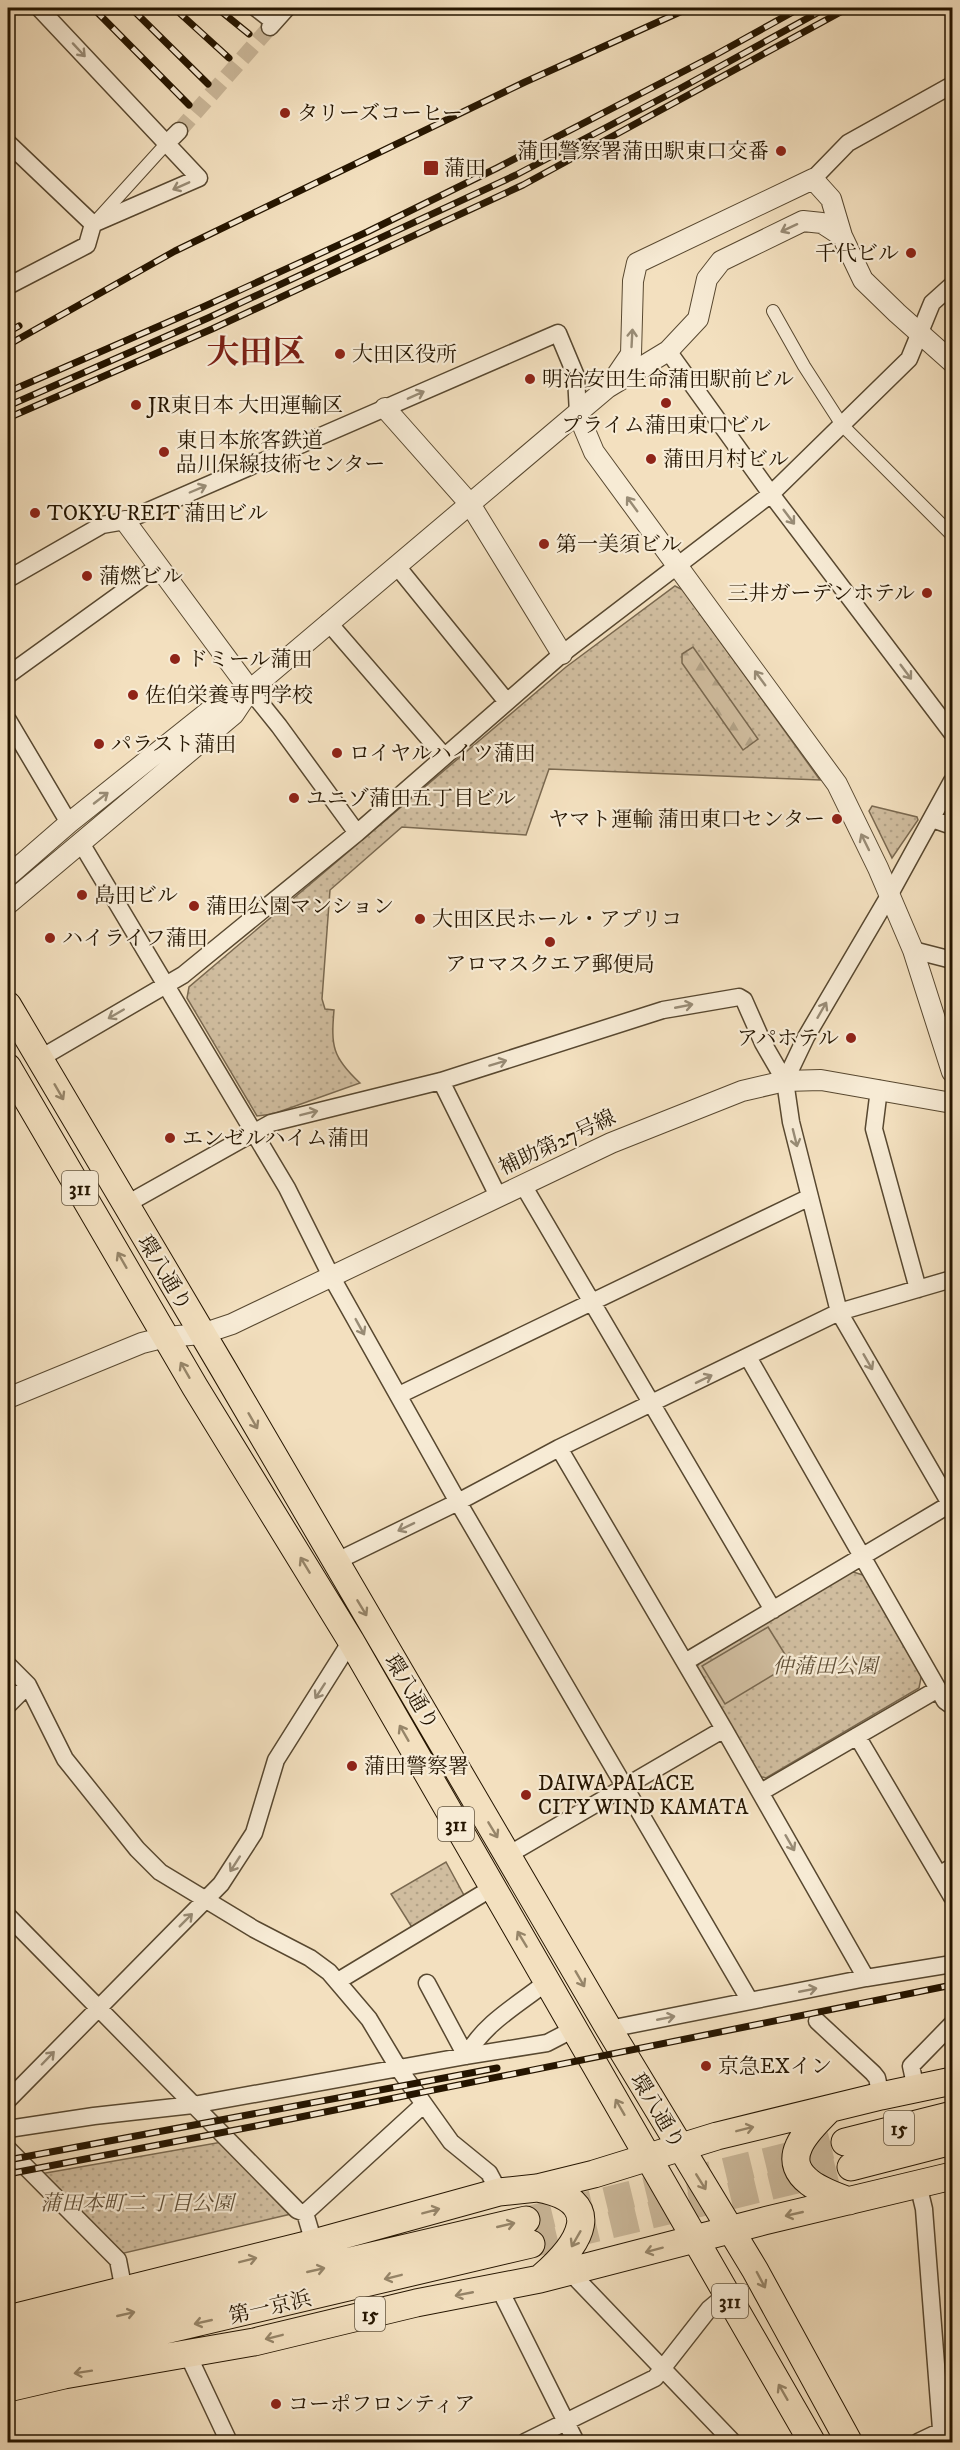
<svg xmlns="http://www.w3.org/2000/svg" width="960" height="2450" font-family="'IM FELL DW Pica','Noto Serif JP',serif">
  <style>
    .grass { fill: url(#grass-dots); stroke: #7a6950; stroke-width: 1.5 }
    .forest { fill: url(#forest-firs); stroke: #7a6950; stroke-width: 1.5 }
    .garden { fill: #d0bd9f; stroke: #7a6950; stroke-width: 1.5 }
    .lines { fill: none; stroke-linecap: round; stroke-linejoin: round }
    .minor-tunnel { stroke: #cab799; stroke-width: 16; stroke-dasharray: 16 8; stroke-linecap: butt }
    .trunk-tunnel { stroke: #cab799; stroke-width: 27; stroke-dasharray: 27 14; stroke-linecap: butt }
    .pedestrian-casing { stroke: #584830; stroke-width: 14 }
    .minor-casing { stroke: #584830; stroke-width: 19 }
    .tertiary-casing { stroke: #584830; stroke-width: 22 }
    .primary-casing { stroke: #251500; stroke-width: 28 }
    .trunk-casing { stroke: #251500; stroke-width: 29 }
    .pedestrian { stroke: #f7ebd5; stroke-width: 12 }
    .minor { stroke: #f7ebd5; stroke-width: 16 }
    .tertiary { stroke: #f7ebd5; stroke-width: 20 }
    .primary { stroke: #f3e0bf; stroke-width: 26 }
    .trunk { stroke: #f3e0bf; stroke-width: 27 }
    .rail-casing { stroke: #251500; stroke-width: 7 }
    .rail { stroke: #f7ebd5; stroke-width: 4.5; stroke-dasharray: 14; stroke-linecap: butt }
    .oneway { stroke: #988b75 }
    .oneway2 { stroke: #968569 }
    .poi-dot { fill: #8f2418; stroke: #f7ebd5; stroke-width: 2 }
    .labels { text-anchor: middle; stroke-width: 4.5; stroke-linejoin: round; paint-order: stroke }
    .shield { fill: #f7ebd5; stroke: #645540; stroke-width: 1.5 }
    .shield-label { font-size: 20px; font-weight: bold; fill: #251500 }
    .poi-label { font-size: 21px; fill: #251500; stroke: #f7ebd5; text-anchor: start }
    .street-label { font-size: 21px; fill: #251500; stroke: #f7ebd5 }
    .park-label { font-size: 21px; font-style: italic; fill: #615038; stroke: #f7ebd5 }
    .town-label { font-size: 33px; font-weight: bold; fill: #7a1f14; stroke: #f7ebd5 }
  </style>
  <defs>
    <pattern id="grass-dots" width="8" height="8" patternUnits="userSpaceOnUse" patternTransform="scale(1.5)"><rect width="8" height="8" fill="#d0bd9f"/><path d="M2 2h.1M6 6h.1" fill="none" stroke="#b2a287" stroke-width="1.8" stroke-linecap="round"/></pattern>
    <pattern id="forest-firs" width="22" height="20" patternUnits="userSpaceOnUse" patternTransform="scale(1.5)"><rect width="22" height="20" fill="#d0bd9f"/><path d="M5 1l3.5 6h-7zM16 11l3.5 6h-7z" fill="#b2a287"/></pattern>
  </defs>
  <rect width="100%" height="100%" fill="#f3e0bf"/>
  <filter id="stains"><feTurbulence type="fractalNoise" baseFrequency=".00333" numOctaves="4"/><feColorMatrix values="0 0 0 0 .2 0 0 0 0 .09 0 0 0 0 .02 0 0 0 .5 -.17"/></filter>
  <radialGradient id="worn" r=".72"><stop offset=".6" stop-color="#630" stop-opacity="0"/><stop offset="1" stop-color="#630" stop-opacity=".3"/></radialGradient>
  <path class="grass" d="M675,586L683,590L820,780L549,769L526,835L402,827L330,890L322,999L325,1009L334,1010C331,1046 332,1057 360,1083L273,1114L257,1116L187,998L189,987L566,667Z
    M872,806L917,817L918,820L892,858L869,811Z
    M850,1571L866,1576L922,1673L919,1688L766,1778L759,1776L697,1667L701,1660Z
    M446,1862L466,1899L413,1929L391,1894Z
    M222,2142L291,2214L120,2254L40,2174Z"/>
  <path class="forest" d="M693,647L758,739L743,750L682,663V654Z"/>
  <path class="garden" d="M768,1627L791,1664L725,1704L702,1666Z"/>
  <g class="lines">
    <path class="minor-tunnel" d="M179,131L270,27"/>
    <path class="trunk-tunnel" d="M526,2220L845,2142
      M531,2244L851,2167"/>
    <g class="pedestrian-casing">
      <path id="pedestrian" d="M98,219L166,144
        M773,311L804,366L842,425L952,535"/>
    </g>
    <g class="minor-casing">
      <path id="minor" d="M39,8L199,178L93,224
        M256,8L274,22
        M270,27L287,8
        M8,143L93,224
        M166,144L179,131
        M813,179L848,143L952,85
        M8,286L87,245L93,224
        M668,351L771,494L952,733
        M396,565L507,702
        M8,579L102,525L125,521L558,333L576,376L578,414
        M328,622L444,756
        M8,675L159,566
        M250,690L279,726L357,833
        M8,720L69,823
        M932,819L952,826
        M81,843L287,1188L331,1276L458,1502L750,2001
        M913,950L952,960
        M39,1059L183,975L357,833L562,654L771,494L909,359L932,303L952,285
        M441,1081L498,1196
        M785,1081L806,1037L890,894L952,781
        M879,1089L874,1129L918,1289
        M523,1185L773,1610
        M125,1205L271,1123L441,1081L663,1010L739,997L744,1000L763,1043L785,1081L791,1122L839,1312L952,1507
        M748,1357L938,1689L945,1701L952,1706
        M399,1395L810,1197
        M559,1448L724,1729L866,1978
        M335,1562L458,1502L559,1448L839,1312L952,1279
        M685,1662L952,1503
        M8,1665L28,1685L65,1759L137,1849L160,1872L254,1929L310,1958L329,1972L369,2019L399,2069L451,2142L489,2173L499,2192
        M8,1705L28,1685
        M857,1736L952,1897
        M761,1792L938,1689
        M508,1855L724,1729
        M939,1875L952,1867
        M8,1916L297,2210L305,2213L314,2243
        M338,1981L492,1888
        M427,1983L466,2056
        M817,2021L873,2073L877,2078L881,2096
        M609,2029L866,1978L952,1964
        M466,2056C485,2022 518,2005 548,1981
        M916,2089L911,2066L952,2024
        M8,2100L221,1884L254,1833L276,1760L351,1641
        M8,2129L94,2116L193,2105L466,2056L547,2043L574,2029
        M8,2149L118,2260L124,2291
        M918,2184L924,2209L942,2442
        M305,2213L423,2105
        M569,2271L733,2442
        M499,2288L576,2442
        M188,2355L229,2442
        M525,2442L655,2378L709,2309L727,2294
        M918,2442L941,2431"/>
    </g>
    <g class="tertiary-casing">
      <path id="tertiary" d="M612,382L631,354L633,281L637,263L813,179L831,199L842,236L863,280L897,313L952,362
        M385,408L470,504L562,654
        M578,414L594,452L837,784L878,868L913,950L952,1072
        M125,521L250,690
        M8,876L69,823L223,700L250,690
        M8,904L234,714L250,690L607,388L668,351L698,319L707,279L721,261L803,221L822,223L842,236
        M8,1398L142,1343L166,1337L202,1334L232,1324L611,1143L742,1091L785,1081L821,1080L952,1103"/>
    </g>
    <g class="primary-casing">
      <path id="primary" d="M8,1005L224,1370L609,2029L755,2270L849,2442
        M8,1067L195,1387L351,1641L812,2442"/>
    </g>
    <g class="trunk-casing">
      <path id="trunk" d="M829,2109C819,2120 805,2132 799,2146C784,2178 826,2193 849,2201
        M845,2142L952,2115
        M851,2167L952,2141
        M537,2188C608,2201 580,2244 542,2277
        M8,2319L314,2243L499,2192L537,2188L594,2174L717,2136L881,2096L952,2081
        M8,2341L526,2220
        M8,2367L531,2244
        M8,2388L64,2375L254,2342L416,2303L540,2279L764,2221L952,2176"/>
    </g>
    <use href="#pedestrian" class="pedestrian"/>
    <use href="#minor" class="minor"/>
    <use href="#tertiary" class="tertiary"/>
    <use href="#primary" class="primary"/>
    <use href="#trunk" class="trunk"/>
    <g class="rail-casing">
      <path id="rail" d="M93,8L189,105
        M131,8L208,84
        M174,8L229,58
        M217,8L249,34
        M8,332L19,326
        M8,345L175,251L525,82L689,8
        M8,392L203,307L367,232L497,168L717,54L800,8
        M8,406L208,318L516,175L681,88L826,8
        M8,418L212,329L523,185L848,8
        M8,2160L497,2068
        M8,2174L256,2126L952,1985"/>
    </g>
    <use href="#rail" class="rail"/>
  </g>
  <defs><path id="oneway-shaft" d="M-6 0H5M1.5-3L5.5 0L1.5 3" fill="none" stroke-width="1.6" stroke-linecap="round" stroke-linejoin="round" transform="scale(1.5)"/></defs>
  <g class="oneway">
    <use href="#oneway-shaft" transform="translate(79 50) rotate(47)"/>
    <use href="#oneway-shaft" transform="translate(181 186) rotate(156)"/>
    <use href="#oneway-shaft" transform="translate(789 228) rotate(155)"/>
    <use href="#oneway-shaft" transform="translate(632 338) rotate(-87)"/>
    <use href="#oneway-shaft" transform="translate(416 395) rotate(-24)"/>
    <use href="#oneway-shaft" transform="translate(198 489) rotate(-23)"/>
    <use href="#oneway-shaft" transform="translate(632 504) rotate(-126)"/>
    <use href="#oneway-shaft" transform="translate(789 517) rotate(53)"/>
    <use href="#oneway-shaft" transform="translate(906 672) rotate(53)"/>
    <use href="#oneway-shaft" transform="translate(760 678) rotate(-126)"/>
    <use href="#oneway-shaft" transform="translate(101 798) rotate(-38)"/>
    <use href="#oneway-shaft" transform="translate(865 842) rotate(-116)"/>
    <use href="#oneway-shaft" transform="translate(684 1006) rotate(-11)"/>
    <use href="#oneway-shaft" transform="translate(822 1010) rotate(-60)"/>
    <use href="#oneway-shaft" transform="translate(116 1014) rotate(150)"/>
    <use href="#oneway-shaft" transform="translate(498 1063) rotate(-17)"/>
    <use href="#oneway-shaft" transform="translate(309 1113) rotate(-14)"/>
    <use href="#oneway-shaft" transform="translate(795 1138) rotate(76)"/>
    <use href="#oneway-shaft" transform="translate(360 1327) rotate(61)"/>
    <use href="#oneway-shaft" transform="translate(868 1362) rotate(60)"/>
    <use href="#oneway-shaft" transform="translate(704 1379) rotate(-26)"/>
    <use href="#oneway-shaft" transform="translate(406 1527) rotate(154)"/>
    <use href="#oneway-shaft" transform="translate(320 1691) rotate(123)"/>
    <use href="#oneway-shaft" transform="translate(790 1843) rotate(60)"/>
    <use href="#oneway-shaft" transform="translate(235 1864) rotate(123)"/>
    <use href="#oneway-shaft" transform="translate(186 1920) rotate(-45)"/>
    <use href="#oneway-shaft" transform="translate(808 1990) rotate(-11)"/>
    <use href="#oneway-shaft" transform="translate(666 2018) rotate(-11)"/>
    <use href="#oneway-shaft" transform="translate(48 2058) rotate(-46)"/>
  </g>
  <g class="oneway2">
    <use href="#oneway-shaft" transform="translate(59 1092) rotate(60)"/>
    <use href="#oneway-shaft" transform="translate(122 1260) rotate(-120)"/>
    <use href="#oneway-shaft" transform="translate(185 1370) rotate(-120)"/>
    <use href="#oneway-shaft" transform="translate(253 1421) rotate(60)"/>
    <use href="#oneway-shaft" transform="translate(305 1565) rotate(-121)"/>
    <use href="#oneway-shaft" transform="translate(362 1608) rotate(59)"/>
    <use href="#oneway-shaft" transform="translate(404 1733) rotate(-120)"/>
    <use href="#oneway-shaft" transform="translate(493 1830) rotate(59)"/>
    <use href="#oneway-shaft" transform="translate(522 1939) rotate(-121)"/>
    <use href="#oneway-shaft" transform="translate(580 1979) rotate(60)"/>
    <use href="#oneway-shaft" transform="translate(620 2107) rotate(-120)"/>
    <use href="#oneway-shaft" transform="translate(745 2129) rotate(-14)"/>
    <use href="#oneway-shaft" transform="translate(701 2182) rotate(58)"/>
    <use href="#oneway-shaft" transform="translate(431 2211) rotate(-15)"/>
    <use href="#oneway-shaft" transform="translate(794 2214) rotate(167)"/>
    <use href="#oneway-shaft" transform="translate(506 2225) rotate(-13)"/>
    <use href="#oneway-shaft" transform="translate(576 2239) rotate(120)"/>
    <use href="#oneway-shaft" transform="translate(654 2250) rotate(165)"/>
    <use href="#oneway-shaft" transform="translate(248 2260) rotate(-14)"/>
    <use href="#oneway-shaft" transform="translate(316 2270) rotate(-13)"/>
    <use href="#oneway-shaft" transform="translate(393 2277) rotate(166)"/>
    <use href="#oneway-shaft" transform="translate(761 2280) rotate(62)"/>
    <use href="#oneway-shaft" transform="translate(464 2294) rotate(169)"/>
    <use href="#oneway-shaft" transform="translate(126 2314) rotate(-13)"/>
    <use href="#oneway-shaft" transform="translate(203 2322) rotate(167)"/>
    <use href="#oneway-shaft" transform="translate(274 2337) rotate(166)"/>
    <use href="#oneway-shaft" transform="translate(83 2372) rotate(171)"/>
    <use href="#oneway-shaft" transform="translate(783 2392) rotate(-120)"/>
  </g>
  <g class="poi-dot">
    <circle cx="285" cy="113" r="6"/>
    <circle cx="781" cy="151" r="6"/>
    <rect x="423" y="160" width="16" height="16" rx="3"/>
    <circle cx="911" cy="253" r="6"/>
    <circle cx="340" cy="354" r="6"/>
    <circle cx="530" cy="379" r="6"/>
    <circle cx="666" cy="403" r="6"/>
    <circle cx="136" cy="405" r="6"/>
    <circle cx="164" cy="452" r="6"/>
    <circle cx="651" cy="459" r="6"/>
    <circle cx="35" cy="513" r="6"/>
    <circle cx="544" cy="544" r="6"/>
    <circle cx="87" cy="576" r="6"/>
    <circle cx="927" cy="593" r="6"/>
    <circle cx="175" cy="659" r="6"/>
    <circle cx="133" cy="695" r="6"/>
    <circle cx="99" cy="744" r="6"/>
    <circle cx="337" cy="753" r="6"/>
    <circle cx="294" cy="798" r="6"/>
    <circle cx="837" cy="819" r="6"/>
    <circle cx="82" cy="895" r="6"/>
    <circle cx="194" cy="906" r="6"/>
    <circle cx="420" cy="919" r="6"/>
    <circle cx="50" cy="938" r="6"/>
    <circle cx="550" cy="942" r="6"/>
    <circle cx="851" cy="1038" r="6"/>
    <circle cx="170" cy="1138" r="6"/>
    <circle cx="352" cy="1766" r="6"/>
    <circle cx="526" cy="1795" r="6"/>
    <circle cx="706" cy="2066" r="6"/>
    <circle cx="276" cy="2404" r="6"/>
  </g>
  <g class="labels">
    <g class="shield">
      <rect x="62" y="1171" width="36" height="34" rx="4.5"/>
      <rect x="438" y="1807" width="36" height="34" rx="4.5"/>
      <rect x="884" y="2111" width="30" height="34" rx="4.5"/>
      <rect x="712" y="2284" width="36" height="34" rx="4.5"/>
      <rect x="355" y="2297" width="30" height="34" rx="4.5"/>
    </g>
    <g class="shield-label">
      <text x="80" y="1195">311</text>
      <text x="456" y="1831">311</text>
      <text x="899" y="2135">15</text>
      <text x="730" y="2308">311</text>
      <text x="370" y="2321">15</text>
    </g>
    <g class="poi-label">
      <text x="297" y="120">タリーズコーヒー</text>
      <text x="769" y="158" text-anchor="end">蒲田警察署蒲田駅東口交番</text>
      <text x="444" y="175">蒲田</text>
      <text x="899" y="260" text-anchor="end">千代ビル</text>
      <text x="352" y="361">大田区役所</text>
      <text x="542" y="386">明治安田生命蒲田駅前ビル</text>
      <text x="148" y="412">JR東日本 大田運輸区</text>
      <text x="666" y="432" text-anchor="middle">プライム蒲田東口ビル</text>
      <text x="176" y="447">東日本旅客鉄道<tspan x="176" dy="24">品川保線技術センター</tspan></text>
      <text x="663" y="466">蒲田月村ビル</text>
      <text x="47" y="520">TOKYU REIT 蒲田ビル</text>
      <text x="556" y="551">第一美須ビル</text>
      <text x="99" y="583">蒲燃ビル</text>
      <text x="915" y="600" text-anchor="end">三井ガーデンホテル</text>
      <text x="187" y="666">ドミール蒲田</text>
      <text x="145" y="702">佐伯栄養専門学校</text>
      <text x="111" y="751">パラスト蒲田</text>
      <text x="349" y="760">ロイヤルハイツ蒲田</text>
      <text x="306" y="805">ユニゾ蒲田五丁目ビル</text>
      <text x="825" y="826" text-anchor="end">ヤマト運輸 蒲田東口センター</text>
      <text x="94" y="902">島田ビル</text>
      <text x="206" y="913">蒲田公園マンション</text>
      <text x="432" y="926">大田区民ホール・アプリコ</text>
      <text x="62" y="945">ハイライフ蒲田</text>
      <text x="550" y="971" text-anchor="middle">アロマスクエア郵便局</text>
      <text x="839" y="1045" text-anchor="end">アパホテル</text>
      <text x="182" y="1145">エンゼルハイム蒲田</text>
      <text x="364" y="1773">蒲田警察署</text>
      <text x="538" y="1790">DAIWA PALACE<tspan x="538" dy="24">CITY WIND KAMATA</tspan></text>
      <text x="718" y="2073">京急EXイン</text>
      <text x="288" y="2411">コーポフロンティア</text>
    </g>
    <g class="street-label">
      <text transform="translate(557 1142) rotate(-25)" y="7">補助第27号線</text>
      <text transform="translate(165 1273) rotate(59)" y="7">環八通り</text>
      <text transform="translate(412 1692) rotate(59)" y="7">環八通り</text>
      <text transform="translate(658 2111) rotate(59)" y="7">環八通り</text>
      <text transform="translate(270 2307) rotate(-13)" y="7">第一京浜</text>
    </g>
    <g class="park-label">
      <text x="825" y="1673">仲蒲田公園</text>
      <text x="137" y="2210">蒲田本町二 丁目公園</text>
    </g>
    <g class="town-label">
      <text x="256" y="363">大田区</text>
    </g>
  </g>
  <rect width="960" height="2450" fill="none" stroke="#f3e0bf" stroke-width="30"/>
  <rect x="9" y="9" width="942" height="2432" fill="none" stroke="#251500" stroke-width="3"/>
  <rect x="15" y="15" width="930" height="2420" fill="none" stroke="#251500" stroke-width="1.5"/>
  <rect width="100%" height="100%" filter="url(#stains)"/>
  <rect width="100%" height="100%" fill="url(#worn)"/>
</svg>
